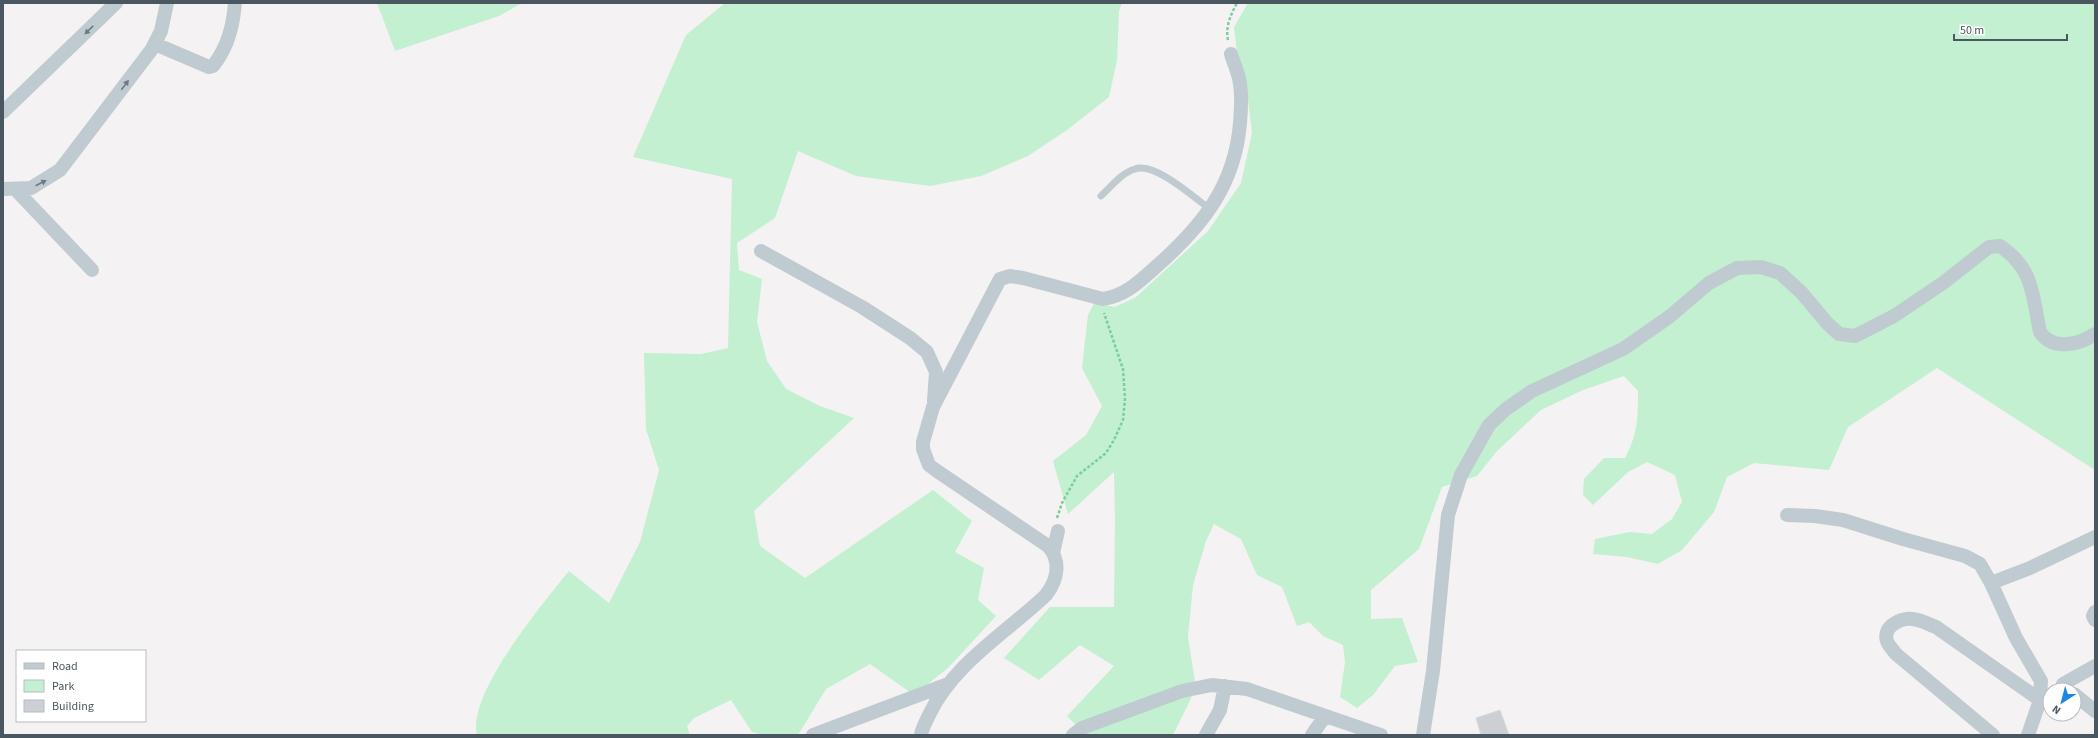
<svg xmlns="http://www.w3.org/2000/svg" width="2098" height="738" font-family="'Source Sans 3',sans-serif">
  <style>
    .green { fill: #c2f0d0 }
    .building { fill: #ccd0d4; stroke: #d6d9dd }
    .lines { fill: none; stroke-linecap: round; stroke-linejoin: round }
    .path { stroke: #7ace9d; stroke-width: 2.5; stroke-dasharray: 3 2; stroke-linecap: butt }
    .service { stroke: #c0cbd1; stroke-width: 7 }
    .minor { stroke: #c0cbd1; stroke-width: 14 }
    .oneway { fill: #6d7a82 }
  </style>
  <rect width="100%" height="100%" fill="#f4f2f2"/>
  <path class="green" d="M377,3H522L499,16L395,51Z
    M725,3H1122L1119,11L1117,60L1109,97L1067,130L1028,156L981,176L930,186L856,176L798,151L775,218L737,243L739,270L762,279L757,322L767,361L786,389L820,406L854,418L754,511L760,546L805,578L933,490L972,521L955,552L984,568L978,600L996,616L948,668L914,695L870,664L826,689L798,735H763L752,732L731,700L694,718L687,726L690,735H477C467,694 543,603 569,571L609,603L640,542L659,470L646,429L644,353L701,354L728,348L732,179L633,157L686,35Z
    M1248,3H2095V470L1937,368L1848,427L1829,470L1754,463L1727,477L1714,512L1682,550L1658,564L1627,557L1593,554L1595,539L1630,532L1652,534L1672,519L1682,502L1675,475L1647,462L1628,472L1593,505L1583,495L1584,479L1604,458H1625C1638,434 1638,417 1638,391L1624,376L1583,390L1541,410L1497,451L1477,476L1442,487L1419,549L1371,590V619L1402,618L1418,662L1395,666L1373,695L1357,708L1340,697L1345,662L1343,645L1323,636L1309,622L1297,626L1282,587L1257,575L1241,539L1214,524L1206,541L1193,585L1188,637L1196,688L1174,733L1170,735H1086L1067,716L1114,666L1080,645L1039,680L1004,658L1050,607H1114L1115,519L1114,472L1068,514L1053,461L1086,435L1102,406L1082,368L1088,315L1094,303L1115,307L1136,297L1208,231L1241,183L1252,133L1245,75L1237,52L1234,27Z"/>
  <path class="building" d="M1500,710L1509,735H1481L1476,718Z"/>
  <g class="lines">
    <path class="path" d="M1228,40C1225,27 1231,14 1237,3
      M1057,518L1062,503L1077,476L1106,453L1114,440L1123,420L1125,399L1123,369L1104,313"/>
    <path class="service" d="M1101,196C1111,187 1121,173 1135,169C1155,162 1193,197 1210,209"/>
    <path class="minor" d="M155,44L209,67L213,66C228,47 233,26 235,3
      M3,112L116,3
      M3,189L31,188L60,170L152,49L161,31L167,3
      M15,189L92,270
      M761,251L862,307L910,338L927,352L936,372L934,401
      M1787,515L1815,516L1843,520L1903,539L1965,556L1980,564L1991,583L2016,638L2041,681L2040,700L2028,735
      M1053,553L1058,531
      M1991,583L2030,568L2095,537
      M2095,612L2093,616L2095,620
      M2063,684L2095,666
      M2074,694L2095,711
      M813,735L948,684
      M921,735C922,728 926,722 929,715C953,664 1006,633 1046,595C1058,579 1061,561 1048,546L937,471L929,465L923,449V442L933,407L1000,279L1010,276L1023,278L1103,299C1126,296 1141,280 1158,265C1203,225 1235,185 1240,123C1241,111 1242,96 1240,84C1239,74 1234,64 1231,54
      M1073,735L1082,728L1182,691L1212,685L1247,689L1381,735
      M1206,735L1220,710L1225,686
      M1312,735L1325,716
      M1423,735L1433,671L1448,515L1461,475L1489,425L1506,409L1532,391L1623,349L1669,317L1709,283L1737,268L1761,267L1780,273L1801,292L1827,323L1839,334L1855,336L1894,316L1943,283L1989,247L2000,246C2034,269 2032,294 2040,332C2053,351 2078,345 2095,334
      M1993,735L1896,654C1893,650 1888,645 1887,641C1882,627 1901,617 1913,619C1921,620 1928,624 1936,627L2040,700"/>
  </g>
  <defs><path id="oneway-solid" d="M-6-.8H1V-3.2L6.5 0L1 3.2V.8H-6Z"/></defs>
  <g class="oneway">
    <use href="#oneway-solid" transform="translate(89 30) rotate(136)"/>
    <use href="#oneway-solid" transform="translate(125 85) rotate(-53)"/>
    <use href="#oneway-solid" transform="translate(41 183) rotate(-27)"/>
  </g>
  <rect width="2098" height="738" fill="none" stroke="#4a5760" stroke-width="8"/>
  <rect x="16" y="650" width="130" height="72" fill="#ffffff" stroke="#b7bcbf"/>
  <rect x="24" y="663" width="20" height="6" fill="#c0cbd1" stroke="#b7bcbf"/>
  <text x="52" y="670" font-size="12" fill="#4a5760">Road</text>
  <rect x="24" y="680" width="20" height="12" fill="#c2f0d0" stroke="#b7bcbf"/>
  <text x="52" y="690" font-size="12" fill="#4a5760">Park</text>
  <rect x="24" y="700" width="20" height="12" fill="#ccd0d4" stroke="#b7bcbf"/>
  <text x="52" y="710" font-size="12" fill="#4a5760">Building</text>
  <g transform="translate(2062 702) rotate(216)"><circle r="19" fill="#ffffff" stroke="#b7bcbf"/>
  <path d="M0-3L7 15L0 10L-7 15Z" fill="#1c86e5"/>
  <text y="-6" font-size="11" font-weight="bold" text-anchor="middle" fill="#4a5760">N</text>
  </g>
  <path d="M1954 34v6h113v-6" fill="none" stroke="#4a5760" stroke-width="2"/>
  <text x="1960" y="34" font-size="12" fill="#4a5760" stroke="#ffffff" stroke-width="3" paint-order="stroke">50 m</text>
</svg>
